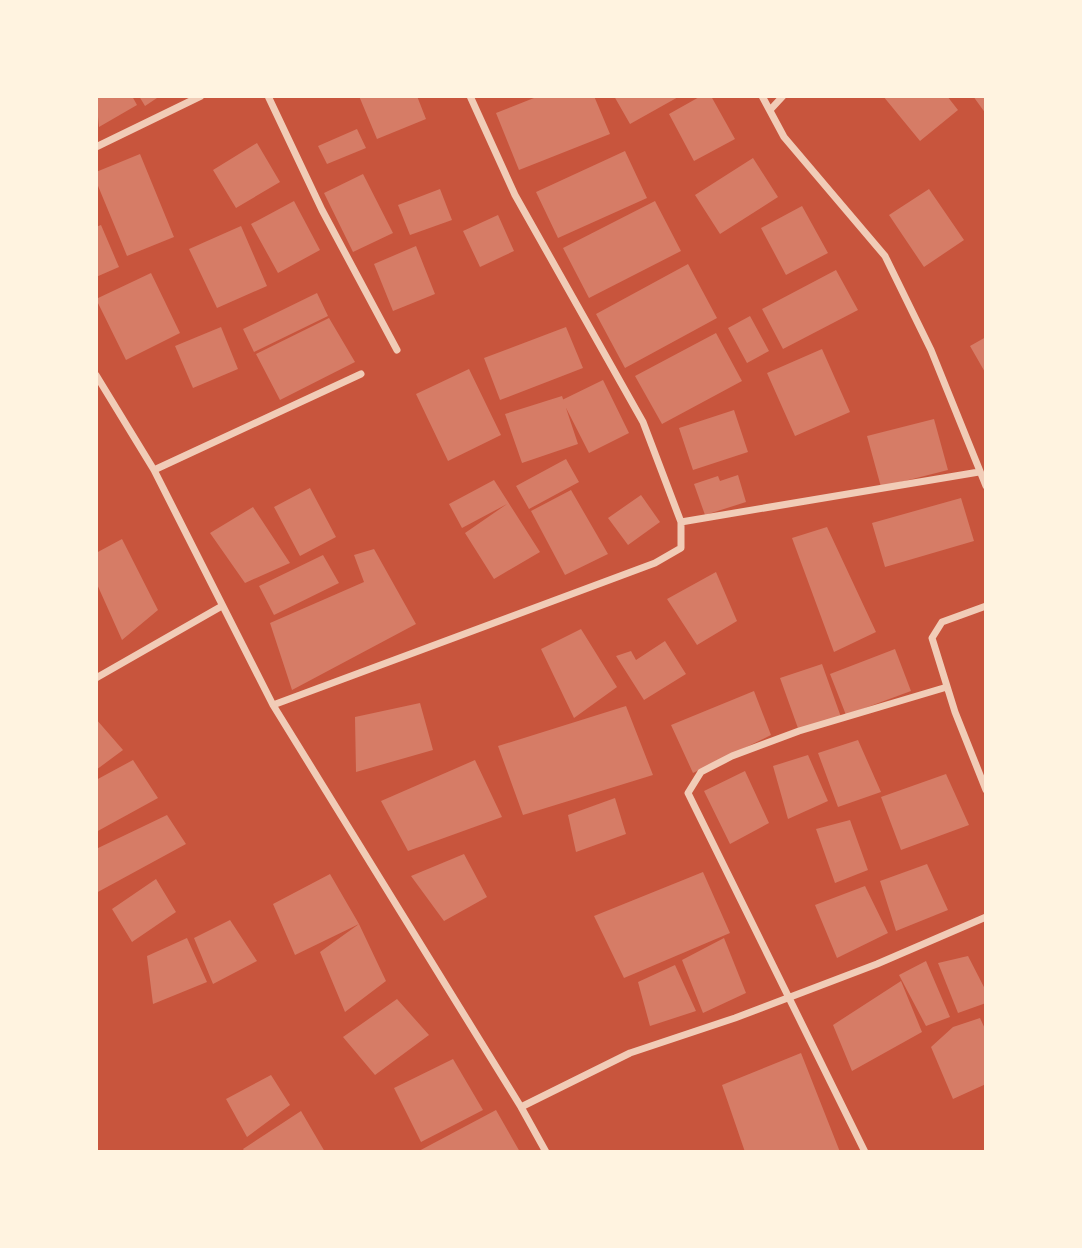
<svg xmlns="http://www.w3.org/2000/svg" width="1082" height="1248" font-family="Manrope,sans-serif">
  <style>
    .building { fill: #d67c66 }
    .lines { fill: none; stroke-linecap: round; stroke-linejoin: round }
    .minor { stroke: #f1ccb7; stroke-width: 7 }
  </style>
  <rect width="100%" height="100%" fill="#c8553d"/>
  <path class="building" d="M96,96H132L137,105L99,127Z
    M139,96H160L145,106Z
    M359,96H417L426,119L377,139Z
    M539,96H594L610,134L519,170L496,113Z
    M614,96H680L630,124Z
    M701,96H711L735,139L694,161L669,114Z
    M883,96H947L958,110L920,141Z
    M973,96H986V114Z
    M357,129L366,148L327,164L318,146Z
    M257,143L280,182L236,208L213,170Z
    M625,151L647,198L558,238L536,192Z
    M140,154L174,237L127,256L96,181V172Z
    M753,158L778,197L720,234L695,195Z
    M363,174L393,233L353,252L324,193Z
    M440,189L452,220L410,235L398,205Z
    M929,189L964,240L924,267L889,215Z
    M294,201L320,250L278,273L251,224Z
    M655,201L681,251L589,298L563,248Z
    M802,206L828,253L786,275L761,228Z
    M498,215L514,251L480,267L463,231Z
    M101,225L119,267L96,277V227Z
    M241,226L267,286L217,308L189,249Z
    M416,246L435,294L393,311L374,264Z
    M688,264L717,318L625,368L596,314Z
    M836,270L858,310L783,349L762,309Z
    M151,273L180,333L126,360L96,299Z
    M317,293L328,316L254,352L243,329Z
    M750,316L769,351L747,363L728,328Z
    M329,318L355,362L280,400L256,354Z
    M221,327L238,369L193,388L175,346Z
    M566,327L583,368L500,400L484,358Z
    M716,333L742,381L662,424L635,376Z
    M986,337V374L970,346Z
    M822,349L850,412L795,436L767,373Z
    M469,369L501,435L448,461L416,394Z
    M603,380L629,433L589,453L562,400Z
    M562,396L578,444L522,463L505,414Z
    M734,410L748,452L693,470L679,428Z
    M934,419L948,470L881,487L867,436Z
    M566,459L579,482L529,509L516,486Z
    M738,475L746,502L705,515L694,484L718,476L720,481Z
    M494,480L540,552L494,579L465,533L507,504L462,528L449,504Z
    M310,488L336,537L300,556L274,507Z
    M571,490L608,554L565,575L531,511Z
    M641,495L660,522L628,545L608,518Z
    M961,498L974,541L885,567L872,523Z
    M253,507L290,563L245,583L210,533Z
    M827,527L876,632L834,652L792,538Z
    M122,539L158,610L122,640L96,582V553Z
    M374,549L416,624L292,690L270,623L364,582L354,555Z
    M323,555L339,583L274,615L259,586Z
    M716,572L737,621L697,645L667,599Z
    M581,629L617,687L574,718L541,649Z
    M665,641L686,674L644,700L616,656L631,651L636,660Z
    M895,649L911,691L846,715L830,674Z
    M822,664L841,717L799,731L780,678Z
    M754,691L771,735L693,773L671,725Z
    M420,703L433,750L356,772L355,717Z
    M626,706L653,775L523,815L498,746Z
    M96,719L123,750L96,770Z
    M858,740L881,792L838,807L818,753Z
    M808,755L828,801L788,819L773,766Z
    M133,760L158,798L96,832V780Z
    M475,760L502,817L408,851L381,801Z
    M745,771L769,823L730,844L704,791Z
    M946,774L969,825L901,850L881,797Z
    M615,798L626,834L576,852L568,815Z
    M167,815L186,844L96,893V849Z
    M850,820L868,870L835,883L816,829Z
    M464,854L487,897L444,921L411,876Z
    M927,864L948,910L896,931L880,881Z
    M703,872L730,933L624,978L594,916Z
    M330,874L359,924L295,955L273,904Z
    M156,879L176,912L132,942L112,909Z
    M865,886L888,933L837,958L815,905Z
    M230,920L257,961L213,984L194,938Z
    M359,924L386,981L345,1012L320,952Z
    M187,938L207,982L153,1004L147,956Z
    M724,938L746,993L703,1013L682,960Z
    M968,956L986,991V1003L958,1013L938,963Z
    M926,961L950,1017L926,1026L899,975Z
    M675,965L696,1011L650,1026L638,982Z
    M901,981L922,1032L852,1071L833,1025Z
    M397,999L429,1035L375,1075L343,1037Z
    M980,1018L986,1031V1084L953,1099L931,1047L953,1027Z
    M801,1053L840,1152H745L722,1085Z
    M453,1059L483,1110L421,1142L394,1088Z
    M271,1075L290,1105L247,1137L226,1099Z
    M496,1110L520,1152H417Z
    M301,1111L325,1152H245L243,1149Z"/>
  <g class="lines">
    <path class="minor" d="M268,96L322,210L397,350
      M762,96L784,137L885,256L931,350L986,486
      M771,109L783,96
      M96,147L201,96
      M96,375L154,470L273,705L521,1107L546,1152
      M154,470L361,374
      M681,522L979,472
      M986,606L942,622L932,638L955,712L986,790
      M96,678L222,606
      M273,705L655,563L681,548V522L643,422L515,195L470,96
      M521,1107L630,1053L735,1018L877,964L986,917
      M865,1152L688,793L701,772L732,756L799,731L947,687"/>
  </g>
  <rect width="1082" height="1248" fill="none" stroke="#fff3e0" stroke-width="196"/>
</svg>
